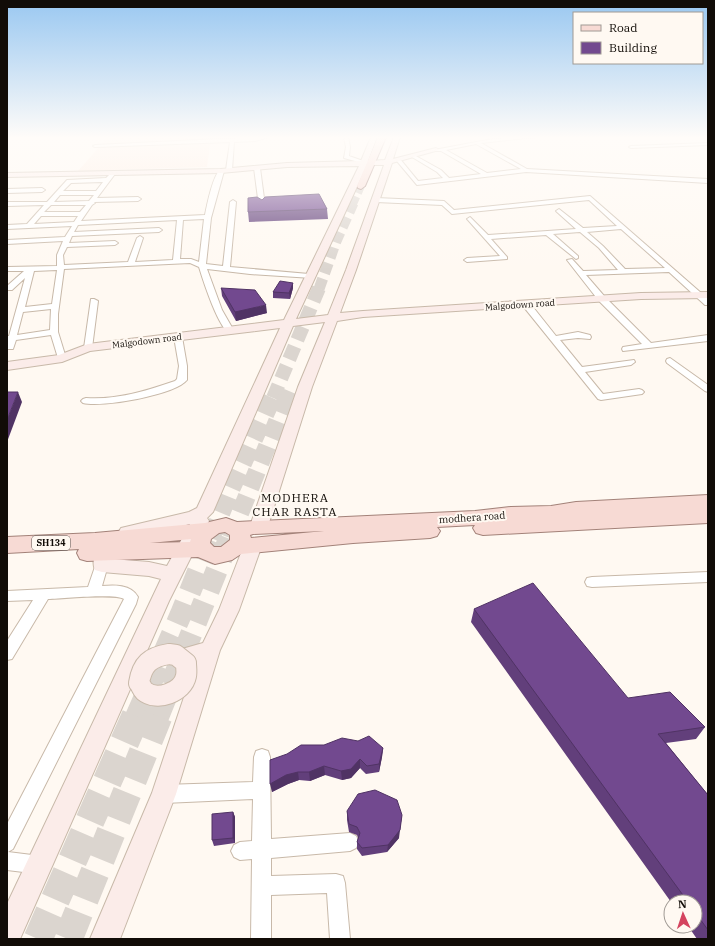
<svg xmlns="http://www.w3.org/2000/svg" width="715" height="946" font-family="'IBM Plex Serif',serif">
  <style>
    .education { fill: #fdece1 }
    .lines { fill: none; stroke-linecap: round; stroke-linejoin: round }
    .primary-tunnel-far5 { stroke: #dbd5cf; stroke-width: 8; stroke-dasharray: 8 4; stroke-linecap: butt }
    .primary-tunnel-far4 { stroke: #dbd5cf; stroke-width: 11; stroke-dasharray: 11 5.5; stroke-linecap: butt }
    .primary-tunnel-far3 { stroke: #dbd5cf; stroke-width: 14; stroke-dasharray: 14 7; stroke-linecap: butt }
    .primary-tunnel-far2 { stroke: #dbd5cf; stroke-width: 18; stroke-dasharray: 18 9; stroke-linecap: butt }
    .primary-tunnel-far1 { stroke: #dbd5cf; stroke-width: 22; stroke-dasharray: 22 12; stroke-linecap: butt }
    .primary-tunnel { stroke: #dbd5cf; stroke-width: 29; stroke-dasharray: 29 14; stroke-linecap: butt }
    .street-casing { stroke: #c8b9a9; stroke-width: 2 }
    .secondary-casing { stroke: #c8b9a9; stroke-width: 2 }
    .primary-casing { stroke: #a38279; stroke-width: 2 }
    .street { fill: #fff; fill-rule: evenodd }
    .secondary { fill: #fbece9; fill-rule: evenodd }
    .primary { fill: #f7dad4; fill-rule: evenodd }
    .secondary-bridge-casing { stroke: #c8b9a9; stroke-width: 22; stroke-linecap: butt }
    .secondary-bridge { stroke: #fbece9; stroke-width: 20 }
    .wall { fill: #623f7b }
    .shaded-wall { fill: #503364 }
    .building { fill: #72498f; stroke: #503364 }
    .labels { text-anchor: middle; stroke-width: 4; stroke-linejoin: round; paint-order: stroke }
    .far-street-label { font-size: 9px; fill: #110c07; stroke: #fff9f2 }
    .shield { fill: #fff9f2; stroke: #58534e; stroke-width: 1 }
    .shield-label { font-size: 9px; font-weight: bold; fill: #110c07 }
    .street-label { font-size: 10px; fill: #110c07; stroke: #fff9f2 }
    .quarter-label { font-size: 12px; letter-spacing: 1px; fill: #110c07; stroke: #fff9f2 }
  </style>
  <rect width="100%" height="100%" fill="#fff9f2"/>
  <path class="education" d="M108,137H211L207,167L78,171Z"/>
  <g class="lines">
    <path class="primary-tunnel-far5" d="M353,204L361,186"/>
    <path class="primary-tunnel-far4" d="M319,289L336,241L353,203"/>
    <path class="primary-tunnel-far3" d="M273,398L319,288
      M286,398L289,391"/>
    <path class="primary-tunnel-far2" d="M211,538L229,494L273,397
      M230,538L287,397"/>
    <path class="primary-tunnel-far1" d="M136,717L181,614L212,537
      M158,717L230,537"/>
    <path class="primary-tunnel" d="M38,939L136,716
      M68,939L158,716"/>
    <g class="street-casing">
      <path id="street" d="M261,137H269L255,141L234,142L232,170L229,172L226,170L230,142L95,147L93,146L95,145Z
        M344,137H348L350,147L349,156L366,162V164L344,158L346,147Z
        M516,137H536L481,143L527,169L708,179V183L526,172L417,185L396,160L400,159L418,181L443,178L437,172L412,157L414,155L441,170L449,178L481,174L441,151H436L434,150L487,140ZM476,144L521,169L487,173L446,150Z
        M708,143V145L631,148L629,147L631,146Z
        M257,166L260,168L265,206L262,208L259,206L254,168Z
        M221,169L224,171L211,218L206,264L223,266L230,202L233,200L236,202L230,267L309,274H312V278L250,274L207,269L222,310L234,331L230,333C219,330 203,280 199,267L190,263L64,269L58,314V332L66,358L65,360L62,361L58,358L51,335L16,340L13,349H7V336H9L25,278L12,290H7V286L24,271H7V267L57,266V255L63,241L7,244V240L65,237L72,226L7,229V225L27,224L44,205L7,206V202H47L67,180L106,178L112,172L115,174L97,198L138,197L141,199L138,201L94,202L95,203L92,205L81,221L205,215C207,205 213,174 221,169ZM103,182L96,191H63L71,183ZM60,195H94L89,201L54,202ZM51,205H86L80,212H44ZM41,216H78L74,222L34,224ZM204,219L199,262L191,259H180L183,220ZM177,220L173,260L135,262L143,238L140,236L137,238L128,262L64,265L63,255L67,247L115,245L118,243L115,241L69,243L72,236L159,232L162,230L159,228L74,232L78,225ZM57,270L52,304L25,307L34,271ZM51,309L50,330L17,335L23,312Z
        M7,189L42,188L45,190L42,192L7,193Z
        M590,196L708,299V305H705L669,272L586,275L605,297L651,343L708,335V341L623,351L622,349L623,347L642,344L599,301L567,260L572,259L583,271L618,270L599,248L580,232L553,234L578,256V258L576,259L546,235L491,239L507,257V259L467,262L464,260L467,258L500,256L468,220L467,219L470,217L488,235L576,229L557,212L556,211L559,209L583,228L617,226L589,200L452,214L442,205L376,202L373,200L376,198L444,201L454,210ZM621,229L665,268L625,269L603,246L587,232Z
        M91,299H94L98,301L92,348L88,351L84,348Z
        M523,302H529L556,336L578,332L590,335L591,337L590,339L578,338L560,340L582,367L634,360L635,362L631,365L585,372L603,394L639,389L642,390L644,392L642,394L601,400L598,399L523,306Z
        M178,334L182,337L187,366V380C175,395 101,408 83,403L81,401L83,399L86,398C117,400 146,391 175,381L177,379L179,366L174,337Z
        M670,358L708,385V392L705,391L667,363L666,361L667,359Z
        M102,560L107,561L108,565L102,586C114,585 131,584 138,597L136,604L13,849L8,852L40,856L47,858L49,865L47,872L40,874L7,870V824L124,599C114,593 62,599 48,599L12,659L7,660V641L33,600L7,601V591L88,587L97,561Z
        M708,572V582L592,587L587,586L585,582L587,578L592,577Z
        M262,749L268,751L270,757L271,839L350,833L356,836L359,842L356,848L350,851L271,858V876L336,874L343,876L345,883L350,939H330L327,893L271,895V939H251L252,859L240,860L234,857L231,851L234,845L240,842L252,841L253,799L164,803L158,800L155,794L158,788L164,785L253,782L254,757L256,751Z"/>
    </g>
    <g class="secondary-casing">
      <path id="secondary" d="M371,137H377L368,161L385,160L394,137H400L393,159L436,148L439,150L392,163L356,270L340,313L363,311L641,293L708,292V298L641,299L363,317L337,321L312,387L268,526L265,531L259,532L253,531L250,526L298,387L325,322L293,326L213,512L207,518L209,521L169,601L20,939H7V904L161,579L149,576L102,572L95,570C92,563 94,555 98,548L104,546L110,548L113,553L112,559L149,562L167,566L190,524L127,540L121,538L118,533L121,528L189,512L197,508L280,328L90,351L62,362L7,370V362L59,355L88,344L284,320L359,166L287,167L221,173L7,177V173L221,169L287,163L361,161ZM367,165H384L346,270L328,315L296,319Z
        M253,538L259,540L262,545L239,610L220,650L176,794L120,939H90L152,793L195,664L182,667L175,665L171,658L175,651L203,643L219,610L244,545L247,540Z"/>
    </g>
    <g class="primary-casing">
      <path id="primary" d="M378,137H386L365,186L361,189L358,188L357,186Z
        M708,495V509L575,516L708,509V523L483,535L476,533L473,528L475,525L437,527L440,531L437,536L430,538L353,543L241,554L232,560L215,564L198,557L87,561L80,559L77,553L79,549L7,553V537L95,533L205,523L226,518L237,522L475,511L511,507L551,506L576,502ZM324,531L251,538L250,535L253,534ZM225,532L230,535V540L221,547H214L210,543L211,539L219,533ZM191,539L190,542L150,543Z"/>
    </g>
    <use href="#street" class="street"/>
    <use href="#secondary" class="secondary"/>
    <use href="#primary" class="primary"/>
    <g class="secondary-bridge-casing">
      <path id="secondary-bridge" d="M169,654L176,655L186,663C186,667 187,672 186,676C183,692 157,702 144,691C142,689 141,685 139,683C142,664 150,657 169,654Z"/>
    </g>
    <use href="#secondary-bridge" class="secondary-bridge"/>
  </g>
  <path class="wall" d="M262,200L327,209L328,219L249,222L248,212Z
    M293,283V288L290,299L273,298V292Z
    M221,288L267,313L236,321L222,296Z
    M474,609L628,698L705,727L696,739L666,743L708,795V939H697L688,926H695V902H671L471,622Z
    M383,748L382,757L379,772L366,774L360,768L351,778L342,780L325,775L310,781L299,780L288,784L272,792L270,760Z
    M347,811L399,838L387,852L362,856L357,849V842L358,838L357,835L349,832L347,820Z
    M233,812L235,817V843L214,846L212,840Z"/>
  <path class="shaded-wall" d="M293,283V288L290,299L289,293Z
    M266,305L267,313L236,321L235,312Z
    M18,392L22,402L7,442V420Z
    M383,748L382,757L379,772V764Z
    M360,759V768L351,778L342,780L341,771Z
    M324,766L325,775L310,781L309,772Z
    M298,772L299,780L288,784L272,792L270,784L286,775Z
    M233,812L235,817V843L233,838Z
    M402,815L399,838L387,852L388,845Z"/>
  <path class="building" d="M319,194L327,209L248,212V198L257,197L262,200L265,197Z
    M280,281L293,283L289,293L273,292Z
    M221,288L255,290L266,305L235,312Z
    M7,392H18L7,420Z
    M533,583L628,698L670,692L705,727L658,734L708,795V930L695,912V902H688L474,609Z
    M369,736L383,748L379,764L367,766L360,759L351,769L341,771L324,766L309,772H298L286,775L270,784V760L287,754L301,745H324L342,738L358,741Z
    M375,790L397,800L402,815L400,830L388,845L362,848L357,842L360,833L357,827L349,824L347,811L358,794Z
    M233,812V838L212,840V814Z"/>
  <linearGradient id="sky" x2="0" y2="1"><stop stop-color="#9ac8f1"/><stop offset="0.51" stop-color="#fffcf9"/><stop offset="1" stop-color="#fffcf9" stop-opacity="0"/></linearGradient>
  <rect width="715" height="270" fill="url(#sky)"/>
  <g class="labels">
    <g class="far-street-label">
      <text transform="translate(520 305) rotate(-4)" y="3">Malgodown road</text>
      <text transform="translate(147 341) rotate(-7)" y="3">Malgodown road</text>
    </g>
    <rect class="shield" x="32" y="536" width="38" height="14" rx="3"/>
    <g class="shield-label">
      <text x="51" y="546">SH134</text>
    </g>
    <g class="street-label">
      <text transform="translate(472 517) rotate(-4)" y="4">modhera road</text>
    </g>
    <g class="quarter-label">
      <text x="295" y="502">MODHERA<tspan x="295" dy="14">CHAR RASTA</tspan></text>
    </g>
  </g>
  <rect width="715" height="946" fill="none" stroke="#110c07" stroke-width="16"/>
  <rect x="573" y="12" width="130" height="52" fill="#fff9f2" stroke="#a09a94"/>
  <rect x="581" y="25" width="20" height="6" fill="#f7dad4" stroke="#a09a94"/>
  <text x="609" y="32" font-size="12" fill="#110c07">Road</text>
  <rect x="581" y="42" width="20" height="12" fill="#72498f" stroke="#a09a94"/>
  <text x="609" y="52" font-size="12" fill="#110c07">Building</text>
  <g transform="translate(683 914) rotate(357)"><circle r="19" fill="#fff9f2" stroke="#a09a94"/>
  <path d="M0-3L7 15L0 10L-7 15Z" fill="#d4445f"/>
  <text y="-6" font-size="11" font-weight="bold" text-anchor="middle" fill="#110c07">N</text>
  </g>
</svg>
